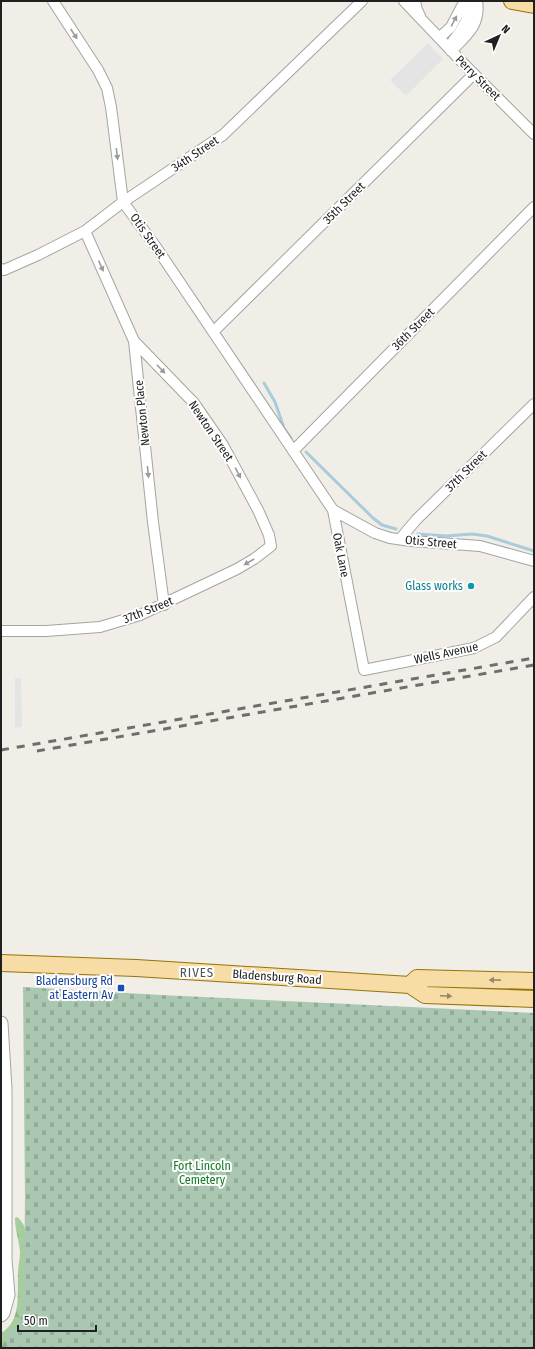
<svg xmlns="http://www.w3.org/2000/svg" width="535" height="1349" font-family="'Fira Sans Condensed',sans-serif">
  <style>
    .forest { fill: url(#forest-firs) }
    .cemetery { fill: url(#cemetery-stones) }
    .parking { fill: #e4e4e4 }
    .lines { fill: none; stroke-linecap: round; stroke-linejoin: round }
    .stream { stroke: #aacbdb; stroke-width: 3 }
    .minor-casing { stroke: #a4a4a4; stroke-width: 12 }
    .tertiary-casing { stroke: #a4a4a4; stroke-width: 15 }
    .primary-casing { stroke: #947408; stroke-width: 18 }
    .minor { stroke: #fff; stroke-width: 10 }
    .tertiary { stroke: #fff; stroke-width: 13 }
    .primary { stroke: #f7dca5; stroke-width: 16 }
    .rail { stroke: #6e6e6e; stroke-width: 3; stroke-dasharray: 8 8; stroke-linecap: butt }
    .oneway { fill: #9b9b9b }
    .oneway2 { fill: #968769 }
    .culture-dot { fill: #0f9aa8; stroke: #fff; stroke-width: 1.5 }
    .transit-dot { fill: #1a4fb4; stroke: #fff; stroke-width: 1.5 }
    .labels { text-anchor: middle; stroke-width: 4; stroke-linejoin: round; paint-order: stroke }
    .street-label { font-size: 12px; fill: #202020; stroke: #fff }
    .culture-label { font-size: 12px; fill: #0d838f; stroke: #fff; text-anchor: end }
    .transit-label { font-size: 12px; fill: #164399; stroke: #fff; text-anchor: end }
    .park-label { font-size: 12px; fill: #127a25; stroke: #fff }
    .neighbourhood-label { font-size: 13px; letter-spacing: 1px; fill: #535353; stroke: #fff }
  </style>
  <defs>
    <pattern id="forest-firs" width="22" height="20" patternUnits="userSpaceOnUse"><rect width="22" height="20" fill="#a7cd9e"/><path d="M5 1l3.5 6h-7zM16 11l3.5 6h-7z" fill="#8fb088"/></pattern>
    <pattern id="cemetery-stones" width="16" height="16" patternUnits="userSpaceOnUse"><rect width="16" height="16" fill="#aac8b1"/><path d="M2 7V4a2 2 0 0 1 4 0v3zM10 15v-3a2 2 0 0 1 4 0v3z" fill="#92ac98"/></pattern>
  </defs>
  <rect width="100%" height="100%" fill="#f0eee7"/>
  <path class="forest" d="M17,1217C23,1221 25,1229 28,1235L25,1348H1V1333C22,1321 17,1294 18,1273C18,1266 20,1259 20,1252C19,1240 15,1230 15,1218Z"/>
  <path class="cemetery" d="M23,987L161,995L534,1013V1348H7V1335L22,1316L24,1288L25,1198Z"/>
  <path class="parking" d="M428,43L443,59L406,96L390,80Z
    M15,678H21L22,727L15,728Z"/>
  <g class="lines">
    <path class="stream" d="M264,383L275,402L284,428L291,438
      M306,452L373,518L382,525L396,529
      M418,534L446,536L472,534L487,536L534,551"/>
    <g class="minor-casing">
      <path id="minor" d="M53,1L98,70L107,88L111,107L123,202L156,247L333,510L364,670L474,648L496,637L534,597
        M404,1L463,63L534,134
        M415,1L417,10L420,16
        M439,38L451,27L462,6L467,1
        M453,41C464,29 468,16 473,1
        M451,51C466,36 481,25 477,1
        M85,231L134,341L153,522L164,605
        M1,269L4,270L38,255L85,231L123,202L223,135L362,1
        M213,332L474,74
        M293,451L534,207
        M333,510L375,533L390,538L411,541L480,546L534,561
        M400,539L416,520L534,404
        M1,631H46L100,627L140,615L237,569L254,559L271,546L269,535L258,510L223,445L194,403L134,341"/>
    </g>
    <g class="tertiary-casing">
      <path id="tertiary" d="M1,1023L5,1089V1259L8,1295L3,1313L1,1315"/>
    </g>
    <g class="primary-casing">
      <path id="primary" d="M512,1L534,5
        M1,963L136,968L410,985L425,995L534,999
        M410,985L417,978L534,981"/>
    </g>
    <use href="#minor" class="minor"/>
    <use href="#tertiary" class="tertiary"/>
    <use href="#primary" class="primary"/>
    <path class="rail" d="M1,750L534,658
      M37,751L534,665"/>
  </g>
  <defs><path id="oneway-solid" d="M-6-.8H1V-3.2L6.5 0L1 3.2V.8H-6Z"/></defs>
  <g class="oneway">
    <use href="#oneway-solid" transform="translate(454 21) rotate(-62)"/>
    <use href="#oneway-solid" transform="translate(74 34) rotate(57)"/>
    <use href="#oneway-solid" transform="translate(117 154) rotate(83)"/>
    <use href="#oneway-solid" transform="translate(101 266) rotate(66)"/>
    <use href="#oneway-solid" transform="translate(161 369) rotate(46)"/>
    <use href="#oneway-solid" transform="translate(148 472) rotate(84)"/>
    <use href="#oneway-solid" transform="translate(238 473) rotate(62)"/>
    <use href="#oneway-solid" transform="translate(249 562) rotate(150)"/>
  </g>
  <g class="oneway2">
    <use href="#oneway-solid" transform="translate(495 980) rotate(-179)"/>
    <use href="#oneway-solid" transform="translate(446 996) rotate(3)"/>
  </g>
  <circle class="culture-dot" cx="471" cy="586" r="4"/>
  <rect class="transit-dot" x="117" y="984" width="8" height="8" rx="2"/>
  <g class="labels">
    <g class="street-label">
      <text transform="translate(478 78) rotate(45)" y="4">Perry Street</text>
      <text transform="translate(195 154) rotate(-34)" y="4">34th Street</text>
      <text transform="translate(344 203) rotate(-45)" y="4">35th Street</text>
      <text transform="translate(148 236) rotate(55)" y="4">Otis Street</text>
      <text transform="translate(413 329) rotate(-45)" y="4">36th Street</text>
      <text transform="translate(142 413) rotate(-96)" y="4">Newton Place</text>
      <text transform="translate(211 431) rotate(56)" y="4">Newton Street</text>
      <text transform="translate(466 471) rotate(-45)" y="4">37th Street</text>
      <text transform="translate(431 542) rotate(5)" y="4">Otis Street</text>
      <text transform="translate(341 555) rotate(79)" y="4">Oak Lane</text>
      <text transform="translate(148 610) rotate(-22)" y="4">37th Street</text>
      <text transform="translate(446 653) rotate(-12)" y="4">Wells Avenue</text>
      <text transform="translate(277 977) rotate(4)" y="4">Bladensburg Road</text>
    </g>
    <g class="culture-label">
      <text x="463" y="590">Glass works</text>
    </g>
    <g class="transit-label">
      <text x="113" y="985">Bladensburg Rd<tspan x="113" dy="14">at Eastern Av</tspan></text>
    </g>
    <g class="park-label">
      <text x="202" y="1170">Fort Lincoln<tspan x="202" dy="14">Cemetery</tspan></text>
    </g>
    <g class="neighbourhood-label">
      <text x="197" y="977">RIVES</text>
    </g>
  </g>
  <rect width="535" height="1349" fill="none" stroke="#202020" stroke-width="4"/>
  <g transform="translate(499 36) rotate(44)" stroke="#ffffff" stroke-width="3" paint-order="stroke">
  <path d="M0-3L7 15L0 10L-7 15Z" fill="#202020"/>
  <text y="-6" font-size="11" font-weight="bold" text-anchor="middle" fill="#202020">N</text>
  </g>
  <path d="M18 1325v6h78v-6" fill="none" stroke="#202020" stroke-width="2"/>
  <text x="24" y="1325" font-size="12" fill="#202020" stroke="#ffffff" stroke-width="3" paint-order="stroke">50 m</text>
</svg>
